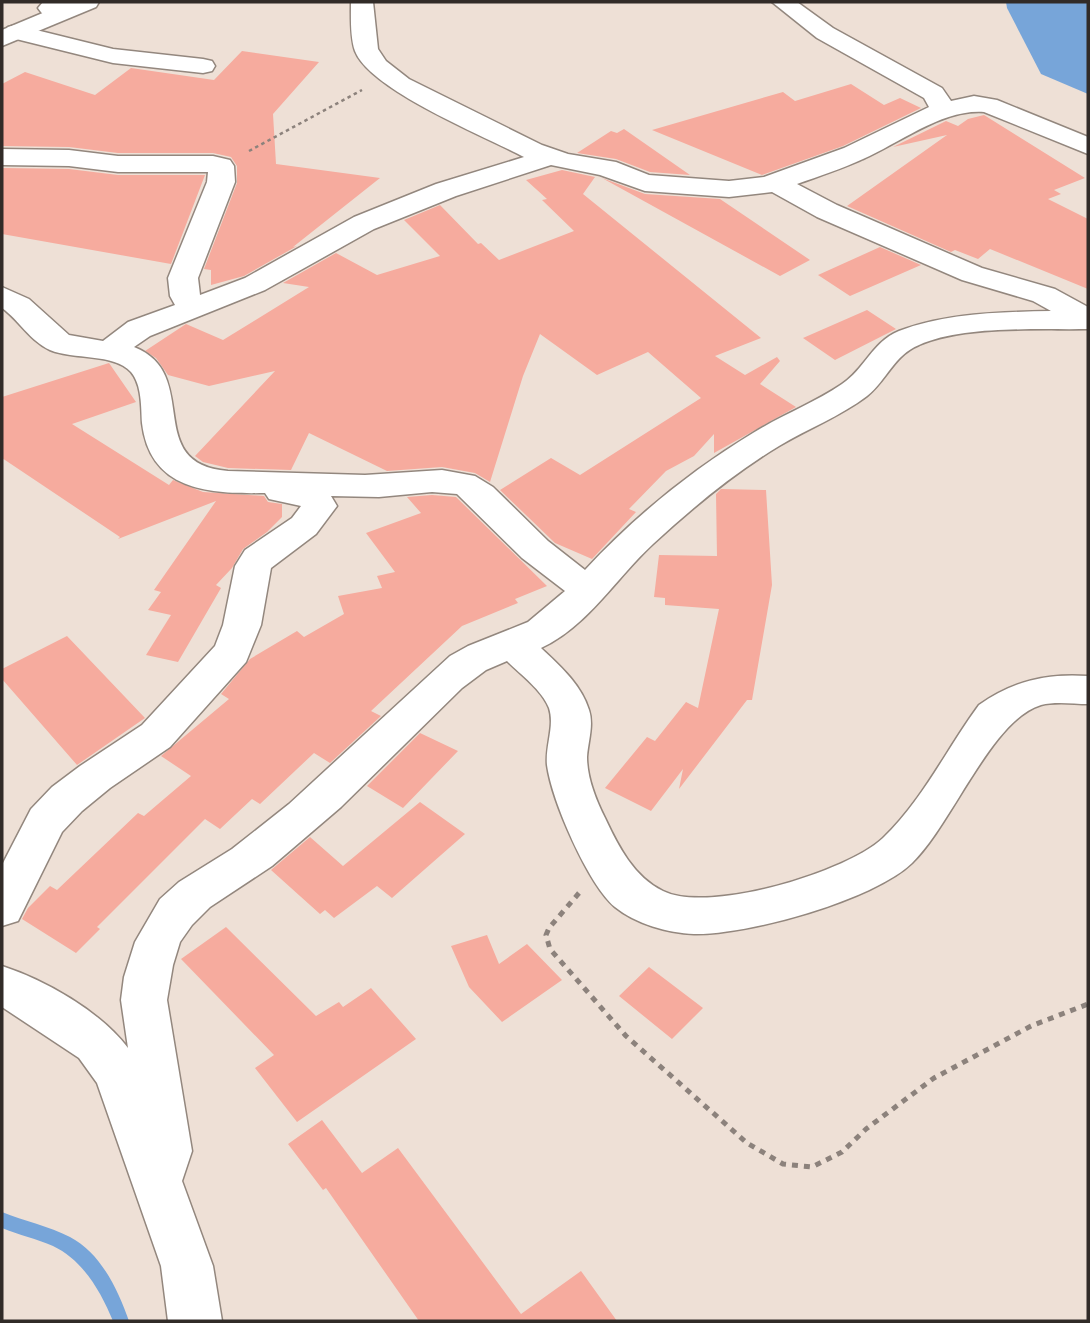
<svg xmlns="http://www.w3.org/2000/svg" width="1090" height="1323" font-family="'IBM Plex Sans',sans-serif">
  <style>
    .water { fill: #77a5d9 }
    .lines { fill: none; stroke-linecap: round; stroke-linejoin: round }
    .stream { fill: #77a5d9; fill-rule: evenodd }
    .building { fill: #f6ab9e }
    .minor-casing { stroke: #93877e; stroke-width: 3 }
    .major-casing { stroke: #93877e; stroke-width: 3 }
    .path-far1 { stroke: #8c827c; stroke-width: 2.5; stroke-dasharray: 3.5 3.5; stroke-linecap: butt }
    .path { stroke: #8c827c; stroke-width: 5; stroke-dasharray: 6 6; stroke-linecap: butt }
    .minor { fill: #fff; fill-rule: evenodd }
    .major { fill: #fff; fill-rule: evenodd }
  </style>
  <rect width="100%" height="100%" fill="#eee0d6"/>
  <path class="water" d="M1006,2H1088V94L1041,74L1007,8Z"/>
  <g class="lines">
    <path class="stream" d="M2,1212C24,1221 49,1226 70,1237C101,1253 118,1290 129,1321H113C101,1292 83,1260 53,1246C37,1239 19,1235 2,1228Z"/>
  </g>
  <path class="building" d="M242,51L319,62L273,114L276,164L380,178L293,247L297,246L244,276L211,285V270L204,269L237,183V166L231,157L213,153H118L69,147L2,146V84L25,72L95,95L131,68L214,80Z
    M851,84L884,105L900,98L921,108L843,146L762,175L652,130L783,92L795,101Z
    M984,115L1085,178L1054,190L1061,194L1048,199L1088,219V289L990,249L978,259L955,250L951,252L847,206L947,135L893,147L946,121L958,126L968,119Z
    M624,129L690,175L650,172L616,159L577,153L611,131L617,133Z
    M2,168L69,169L118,175H205L171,264L2,234Z
    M562,170L595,177L583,194L761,338L715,356L745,375L777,357L780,361L760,384L796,407L714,453V434L694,456L666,471L629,509L636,512L592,559L555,543L500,490L551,458L580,475L701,398L648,352L597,375L540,334L523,376L490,482L475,473L442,467L387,471L309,433L291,470L228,468L203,462L195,456L275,371L209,386L168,375L156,358L145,351L186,324L223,340L309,287L283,283L336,253L377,275L440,256L404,220L440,205L478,244L481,243L499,260L574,231L542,200L547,199L526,180Z
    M602,178L645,194L720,199L810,260L780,276Z
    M880,247L921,265L850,296L818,275Z
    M867,310L896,329L835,360L803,338Z
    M109,363L136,402L72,424L169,485L173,480L203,492L264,496L268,502L282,504V517L267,532L243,549L232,568L216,585L221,588L178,662L146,655L171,615L148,610L161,592L154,590L216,501L118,539L120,537L2,458V397Z
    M721,489L766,490L772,585L752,700H747L679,789L683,769L651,811L605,788L647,737L655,741L686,702L698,708L719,609L665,605V598L654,597L659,555L717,556L716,494Z
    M432,495L456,497L547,586L515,599L518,603L462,626L371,711L381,716L330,763L314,753L260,804L252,799L220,829L205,819L97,927L100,929L76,953L22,919L28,908L50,886L57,890L138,813L144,816L191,776L161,756L229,699L221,694L250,659L297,631L304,637L344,614L338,596L382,588L377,576L395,572L366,533L421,513L407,497Z
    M67,636L145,718L77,765L2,679V669Z
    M420,733L458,751L403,808L367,786Z
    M420,802L465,834L392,898L377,886L334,918L325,910L320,914L271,870L310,837L343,866Z
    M226,927L316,1016L339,1002L343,1007L371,988L416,1039L297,1122L255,1068L274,1055L181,959Z
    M487,935L499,964L527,944L562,980L502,1022L469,987L451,946Z
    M649,967L703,1008L672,1039L619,996Z
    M322,1120L362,1173L398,1148L521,1314L581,1271L617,1321H419L326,1188L323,1190L288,1144Z"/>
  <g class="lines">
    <g class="minor-casing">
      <path id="minor" d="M43,2H68L63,9L67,14L63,19C50,22 46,19 38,8Z
        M351,2H373L378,49L386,61L409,79L542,145L568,154L616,162L649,175L729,181L764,177L844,148L929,107L924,98L817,38L772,2H797L833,28L942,88L951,101L974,96L997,100L1088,137V154L984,112C942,109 900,143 863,159C842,169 819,176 797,184L837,205L982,268L1055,289L1088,307V329C1040,330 964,325 919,345C894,355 887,380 867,396C841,416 807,429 779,446C734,473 692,508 653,544C617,577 587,627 541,648C559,665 581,684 589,710C594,725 588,742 587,757C587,778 596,800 605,818C618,846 634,877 663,891C709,914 847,872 883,838C923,800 947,748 979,705C1013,681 1047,673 1088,676V704C1073,704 1056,701 1041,705C991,720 953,823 912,863C874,900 748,935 694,934C668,933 636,924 615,907C588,884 552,801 547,765C545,746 555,726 549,708C542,690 520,674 507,661L486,670L462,688L341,807L272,866L210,907L192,925L180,942L173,965L167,1000L192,1151L182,1181L213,1266L222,1321H168L161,1266L97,1083L79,1058L2,1007V966C45,980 100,1011 128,1048L121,1000L124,977L135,942L160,899L179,882L232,849L289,804L450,656L468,646L528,622L565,591L522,558L457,494L432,492L379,497L331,496L337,506L316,534L271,568L261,625L246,662L170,747L110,788L82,811L62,832L18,921L2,926V865L31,809L52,787L80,766L142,725L215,646L223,625L235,566L245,550L292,518L301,506L269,499L265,493C209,494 150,491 142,423C141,407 142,385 131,372C114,353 73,360 50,350C30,341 19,320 2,308V287L29,299L69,335L103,341L128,322L175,305L170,296L168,278L207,182L208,172H118L69,166L2,165V149L69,150L118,156H213L230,160L234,166L235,182L198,278L200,295L245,278L354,217L436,184L524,157C484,136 370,90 355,51C350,37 351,16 351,2ZM551,165L600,175L645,191L729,197L772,192L817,217L962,280L1033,301L1051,311C1001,312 946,313 899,331C872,342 865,369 842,384C814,403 782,415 753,433C692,470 634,517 585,570L548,541L493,487L475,476L442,470L365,475L228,471C141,464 203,374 134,347L150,336L265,290L374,229L456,196Z
        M16,25L113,49L203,59L212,61L215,66L212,71L203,73L113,63L8,37L4,32L8,27Z"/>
    </g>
    <g class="major-casing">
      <path id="major" d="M69,2H99L96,7L2,46V30Z"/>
    </g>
    <path class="path-far1" d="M249,151L362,90"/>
    <path class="path" d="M579,893L549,928L546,935L550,949L626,1036L747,1143L783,1164L812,1167L842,1152L866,1129L934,1078L1031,1026L1088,1004"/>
    <use href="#minor" class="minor"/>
    <use href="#major" class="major"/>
  </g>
  <rect width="1090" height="1323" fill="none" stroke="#312b28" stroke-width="7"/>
</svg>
